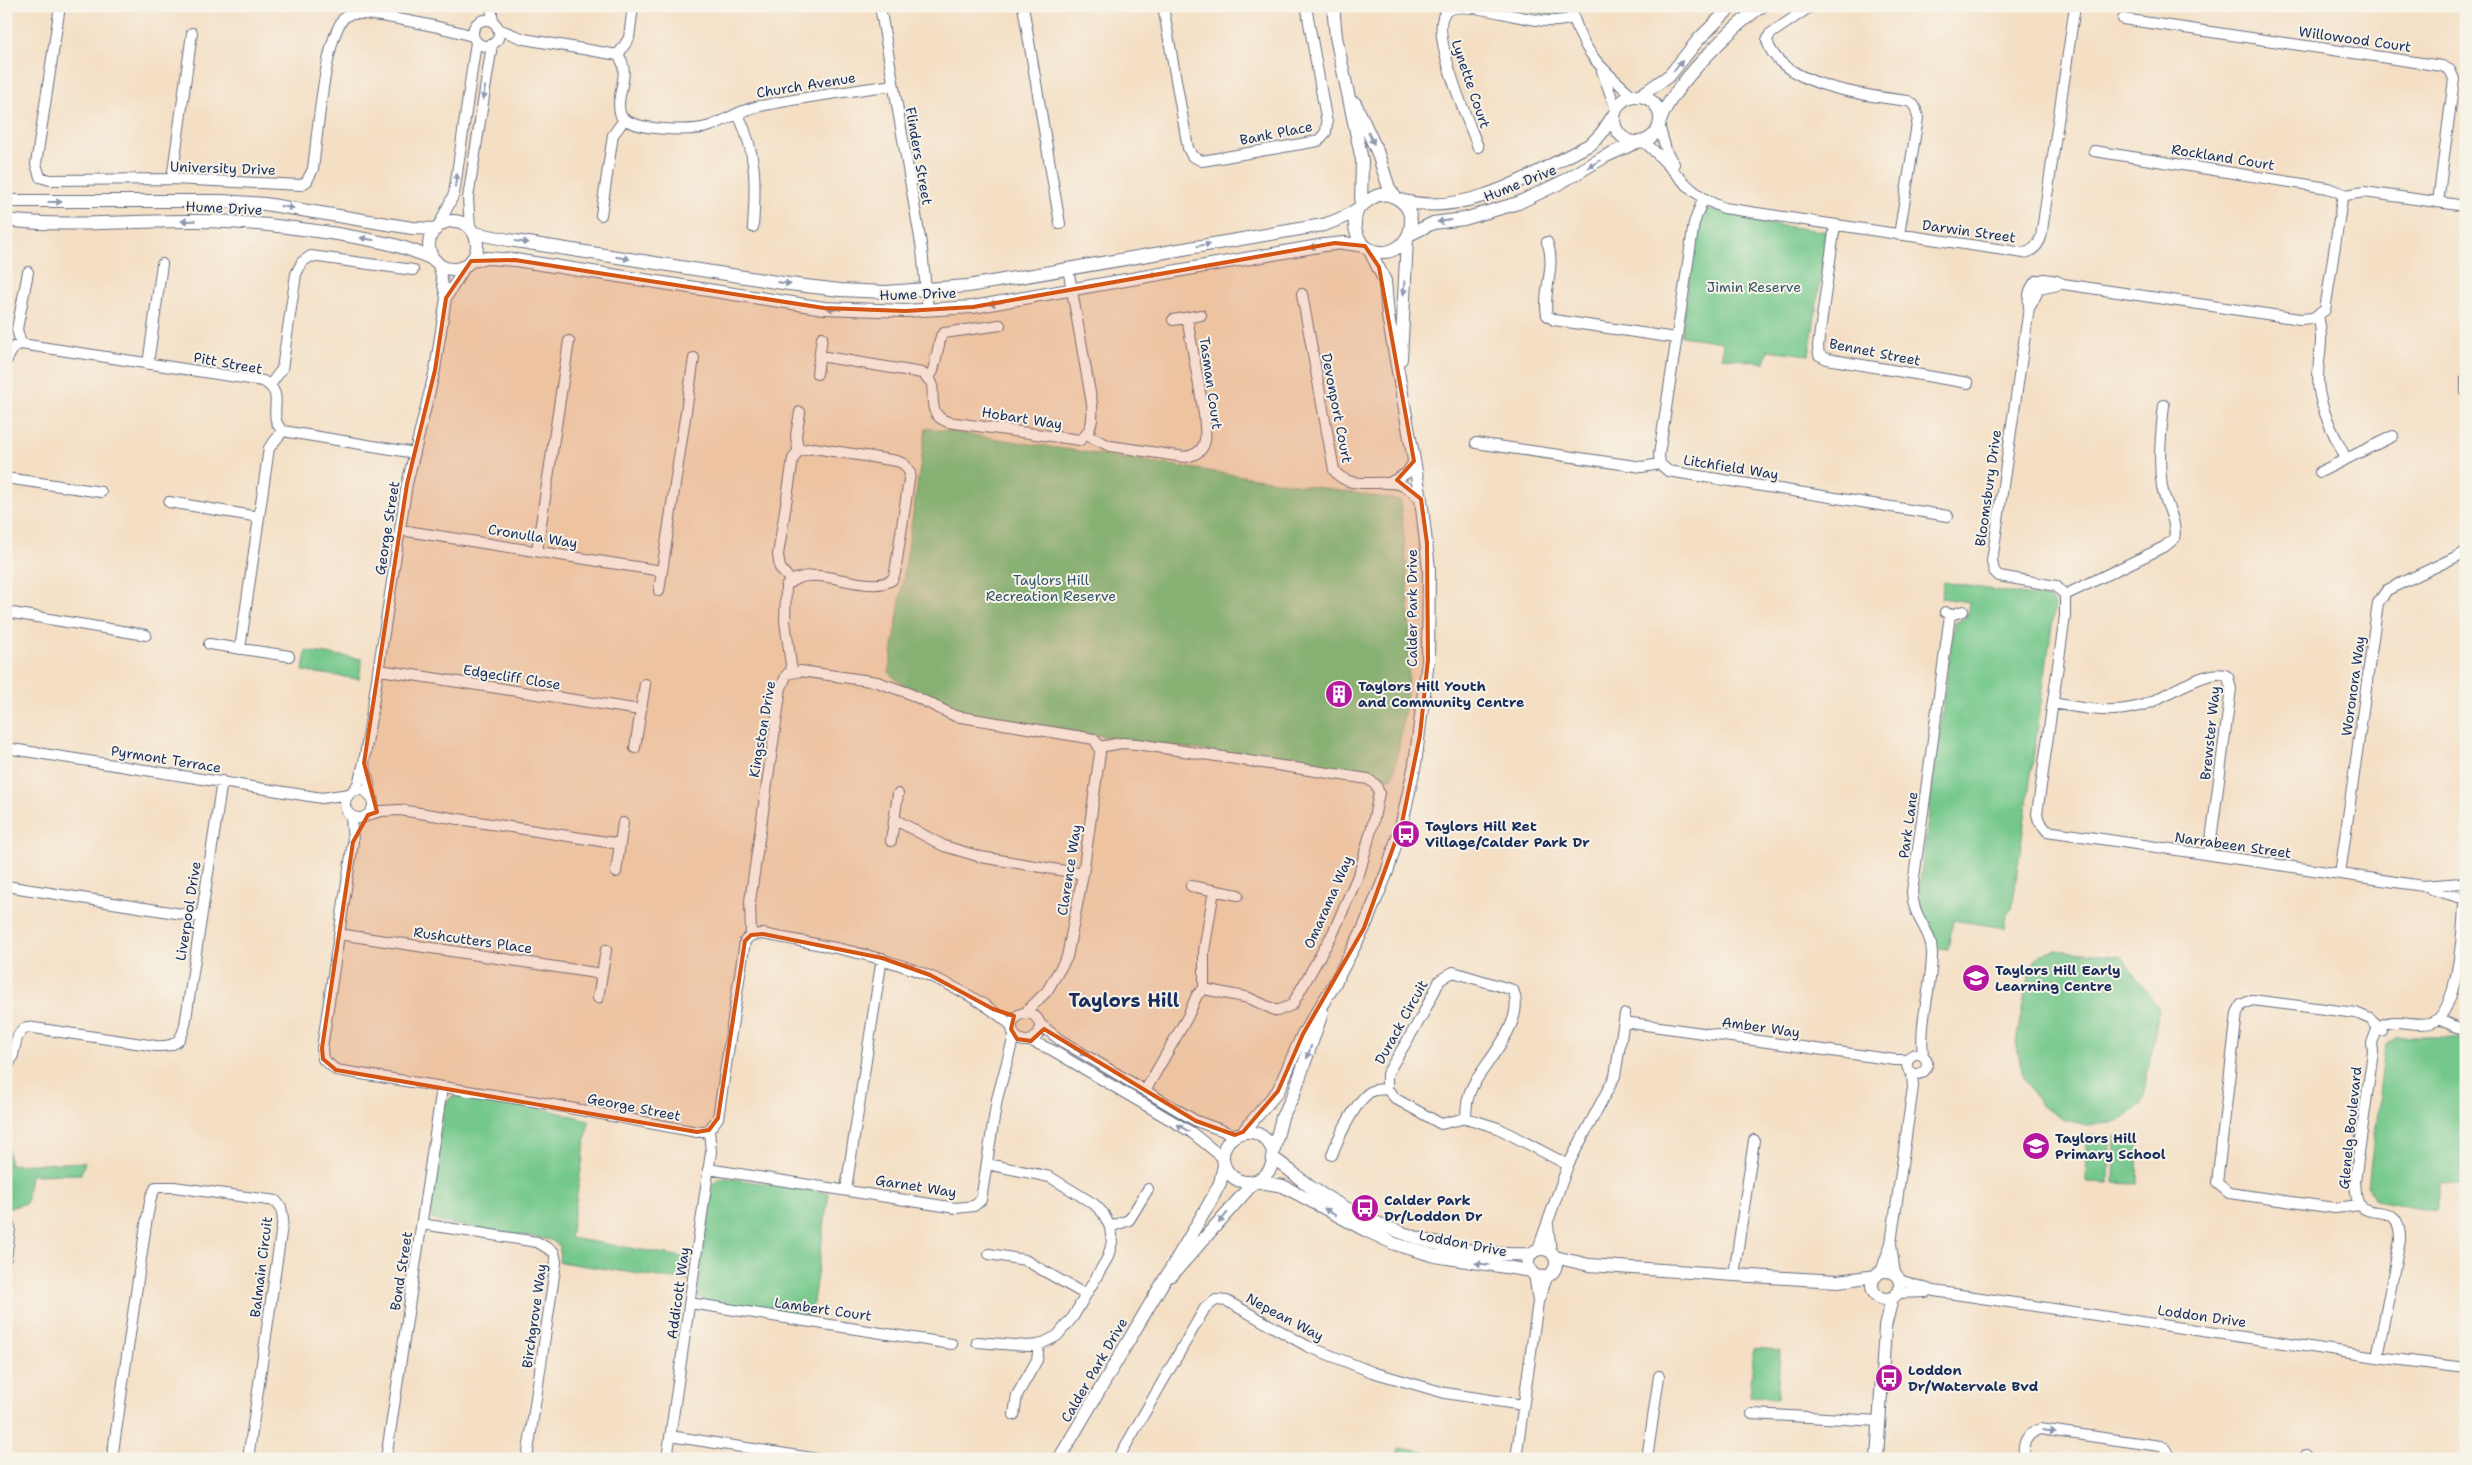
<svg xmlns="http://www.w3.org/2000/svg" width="2472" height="1465" font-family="'Shantell Sans',sans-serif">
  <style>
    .green { fill: #74c88b; stroke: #487c74 }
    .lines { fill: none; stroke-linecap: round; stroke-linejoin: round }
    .minor-casing { stroke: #676d82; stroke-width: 12 }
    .tertiary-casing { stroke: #676d82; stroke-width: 14 }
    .minor { stroke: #fff; stroke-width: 10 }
    .tertiary { stroke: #fff; stroke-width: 12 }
    .oneway { fill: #8d97ae }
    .marked { fill: #d45514; fill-opacity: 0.2; stroke: #d45514; stroke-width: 4; stroke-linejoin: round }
    .labels { text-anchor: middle; stroke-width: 4; stroke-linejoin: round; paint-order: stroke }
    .street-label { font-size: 14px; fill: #1b2f5e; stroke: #f7f3e8 }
    .park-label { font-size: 14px; fill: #315569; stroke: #f7f3e8 }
    .poi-label { font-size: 14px; font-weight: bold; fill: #1b2f5e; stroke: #f7f3e8; text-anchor: start }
    .district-label { font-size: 19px; font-weight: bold; fill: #1b2f5e; stroke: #f7f3e8 }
  </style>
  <rect width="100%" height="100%" fill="#f7f3e8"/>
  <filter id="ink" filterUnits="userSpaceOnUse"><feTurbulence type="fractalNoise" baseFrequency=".02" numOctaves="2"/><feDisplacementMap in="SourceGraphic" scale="10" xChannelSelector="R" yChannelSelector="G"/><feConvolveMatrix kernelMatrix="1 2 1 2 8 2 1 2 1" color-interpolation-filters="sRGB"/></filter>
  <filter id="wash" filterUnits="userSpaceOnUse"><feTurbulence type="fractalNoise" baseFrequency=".0096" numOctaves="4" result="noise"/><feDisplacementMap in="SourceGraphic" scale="20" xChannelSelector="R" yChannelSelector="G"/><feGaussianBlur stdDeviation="1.12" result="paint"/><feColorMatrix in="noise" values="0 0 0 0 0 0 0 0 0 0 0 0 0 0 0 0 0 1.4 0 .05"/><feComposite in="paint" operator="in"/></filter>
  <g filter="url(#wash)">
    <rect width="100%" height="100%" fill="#f4dfc4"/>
    <path class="green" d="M1492,6H1565L1560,13L1553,15Z
      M1710,209L1762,223L1828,232L1809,355L1768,350L1765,363L1722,357L1723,342L1681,336L1696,224L1703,213Z
      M926,428L1400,500C1407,563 1413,628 1407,691C1404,721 1398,750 1393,778L977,718C944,708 914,697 889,673Z
      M1944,582L2051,599L2055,604L2012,909L2007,913L2005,928L1953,920L1948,949L1937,948L1932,929L1921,913L1919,890L1954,623L1967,617L1969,602L1941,598Z
      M306,651L362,659L359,679L303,671Z
      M2056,950L2122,957L2159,1009L2142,1104L2119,1122L2087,1125L2062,1119L2040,1105L2023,1076L2016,1042L2029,971L2039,955Z
      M2397,1037H2446L2466,1040V1186L2441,1183L2435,1210L2374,1200L2368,1186L2385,1045Z
      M459,1096L536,1107L589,1120L570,1238L690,1258L688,1281L559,1262L560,1246L551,1240L439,1222L432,1218L430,1209L444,1105L451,1097Z
      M6,1131L10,1165L85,1162L81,1174L30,1175L26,1203L6,1209Z
      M2087,1136H2110L2109,1183L2086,1182Z
      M2115,1137H2138L2137,1184L2114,1183Z
      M727,1178L829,1193L811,1316L704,1301L697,1294L713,1184L719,1179Z
      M1754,1348L1780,1350L1777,1398L1750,1396Z
      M1399,1448L1405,1449L1471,1459H1397Z"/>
  </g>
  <g filter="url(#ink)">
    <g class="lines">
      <g class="minor-casing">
        <path id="minor" d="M60,6L36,164L40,177L50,180L172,179L301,185L307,181L313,169C317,141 325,26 348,15C362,9 454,30 472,36
          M491,6L493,22
          M880,6L922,250L928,310
          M1023,6L1060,224
          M1163,6L1188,148L1192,156L1202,161L1318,141L1326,132L1327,123L1306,6
          M1571,6C1580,50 1600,68 1633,96
          M1811,6L1770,34L1767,40C1778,86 1869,96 1908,101C1916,104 1916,110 1918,118L1899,235
          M2123,19L2442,66L2450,70L2454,79L2438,202
          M473 33a13 13 0 1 1 26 0a13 13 0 1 1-26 0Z
          M498,29L524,39L618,55C633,73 613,97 621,116C634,131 691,132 710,126C725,121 740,110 756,107C801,97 847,92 892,85
          M618,55L629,38L633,6
          M1602,71L1616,109
          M738,114C757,154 756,184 753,227
          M1659,125L1667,153L1674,164
          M1643,141C1674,166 1684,193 1724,208L2024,253C2033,251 2038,246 2041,237L2075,6
          M1478,147C1470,125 1426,27 1447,11C1459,2 1496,12 1510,15C1533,19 1551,25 1573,18
          M2094,151L2328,188L2346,195
          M172,179L192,33
          M1703,199L1694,223L1659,455L1660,464L1668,471L1948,516
          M601,215L613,135L624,120
          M439,225L454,194L476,42
          M1835,225L1818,346L1819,355L1827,359L1968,383
          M470,228L468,198L492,45
          M1547,242C1557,266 1542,291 1547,315L1554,320L1675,338
          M1302,294L1334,470C1348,492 1380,478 1401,485C1409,488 1415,494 1421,499
          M446,298L467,264
          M2031,305L2039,289L2058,285
          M2318,316C2325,342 2318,353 2318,378C2318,407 2334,434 2346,459
          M1173,320L1201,315
          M21,344L17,329L28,272
          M820,356L922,373L932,383C934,399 928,415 948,422L1080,440C1093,430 1093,419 1092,404L1068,268
          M6,361L14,347L21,344L263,381C289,395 264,414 283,431L415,453
          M148,364L162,264
          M817,374L822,337
          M929,378L933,371L941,336L944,333L1000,325
          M2466,378V392
          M270,385L282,369L296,274L302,262L311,256L413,270
          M1086,435L1110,446L1185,457C1210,453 1206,435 1204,414L1187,318
          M1476,443L1642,467L1660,464
          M798,451L796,435L800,412
          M2320,472L2393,436
          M6,478L101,492
          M1389,483L1407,473L1414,461
          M169,502L259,517
          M400,530L662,571
          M537,550L569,341
          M791,581L780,568L778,555L793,459L798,451L814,448L897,461L904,464L910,473L895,573L892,580C864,596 811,559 786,586L785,621L792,672
          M659,591L694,358
          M2065,595L2164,547L2174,539C2178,522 2165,504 2162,487C2158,460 2161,432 2164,405
          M6,612L146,635
          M1945,612L1950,615L1963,611
          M209,644L289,656
          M240,649L269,448L283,431
          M380,670L640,710
          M2053,703C2086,709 2119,716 2151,702C2166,695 2215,665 2228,677L2231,689L2209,855
          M1099,747L1122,743L1137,744L1368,779L1376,785L1379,793L1373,823L1360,871L1333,933L1292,1005L1277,1011L1249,998L1204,989L1197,995L1187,1018L1145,1091
          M6,748L322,798L349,794
          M635,748L645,684
          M365,767L372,798
          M345 804a14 14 0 1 1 28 0a14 14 0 1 1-28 0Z
          M352,792L358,784L364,763L407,484L435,370L446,298L438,263
          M368,815L381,811L400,810L620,844
          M351,816L353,842L322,1048L323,1059L336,1070L538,1102L697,1132L709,1130L718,1118L745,941L751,935L763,934C851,950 941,965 1011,1025
          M894,819L944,846L981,857L1083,874
          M891,841L898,794
          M616,872L623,823
          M2340,874L2378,603L2387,590L2466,552
          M2461,883L2423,886L2047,831L2039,821L2037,814L2065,616V595L2056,586L1999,576L1994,571L1992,561L2029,308C2028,298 2028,290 2036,281L2044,279L2057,281L2063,284L2300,319L2313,318L2325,310L2342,200L2346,195L2364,192L2466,206
          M6,886L201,917
          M1191,886L1238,895
          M2431,889L2458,897
          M339,934L602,974
          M751,935L750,901L781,688L787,674L801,671L877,682L906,692L955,716L1094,739L1099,747L1100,753L1083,874L1067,957L1047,991L1025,1013
          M1453,972L1513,990C1527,1022 1485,1062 1472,1087C1467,1097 1466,1107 1466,1118L1441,1124L1396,1099L1387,1089V1074L1422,1016L1440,980Z
          M1204,989V951L1214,890
          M598,998L606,950
          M1012 1027a14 14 0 1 1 28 0a14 14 0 1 1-28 0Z
          M2438,1019L2466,1031
          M1624,1022L1895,1060H1908
          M1040,1024L1060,1040L1196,1121L1235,1135
          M1031,1041L1052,1050L1191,1132L1222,1157
          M1907 1064a10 10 0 1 1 20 0a10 10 0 1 1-20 0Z
          M1923,1056C1919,1019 1932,988 1932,953C1932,930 1913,919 1912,892L1950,615
          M6,1067C19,1055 10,1036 27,1027L156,1046C173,1047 181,1043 185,1025L222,781
          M1466,1118L1498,1128L1568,1165
          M1332,1155C1337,1140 1357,1098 1372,1091C1376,1089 1382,1090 1387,1089
          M708,1169L956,1208L974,1206L981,1200L997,1099L1014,1036
          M846,1189L882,958
          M2360,1205L2335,1208L2229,1193L2217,1183L2237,1013L2241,1005L2252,1000L2356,1013L2370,1019L2382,1031
          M6,1216L10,1228L6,1258
          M422,1224L537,1242L554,1252L556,1262L527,1459
          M1548,1225L1551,1252
          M1110,1227L1129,1220L1148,1189
          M1891,1244L1895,1275
          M1538,1249L1568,1165L1615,1076L1625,1014
          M989,1254L1025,1260L1086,1295
          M1881,1272L1891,1243L1913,1087L1912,1074
          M1534,1274L1538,1301
          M1734,1275L1754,1140
          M1899,1280L1934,1291L2377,1357L2466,1368
          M1897,1293L1926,1292
          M690,1303L952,1344
          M977,1342L1027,1346L1039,1345L1057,1336L1073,1317L1108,1257L1112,1242L1110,1227L1103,1213L1094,1204L1050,1177L987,1164
          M2377,1357L2400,1240C2400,1199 2372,1221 2359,1204C2355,1198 2356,1188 2355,1181L2373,1052L2372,1043L2378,1027C2396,1016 2412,1027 2430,1023C2458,1017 2463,928 2464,904
          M1752,1414L1879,1421
          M1014,1415L1017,1395L1037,1360L1039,1345
          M670,1436L818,1459
          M112,1459L146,1224L151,1197L156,1187H174L276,1201L281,1207L283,1219L248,1459
          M386,1459L442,1088
          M667,1459L711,1152L709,1130
          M1118,1459L1205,1308L1216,1300L1227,1301L1307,1346L1372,1372L1445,1393L1523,1405
          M1516,1459L1538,1302L1548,1275
          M1647,1459L1659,1376
          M2027,1459C2019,1446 2027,1433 2040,1429L2160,1446L2165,1448L2171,1459
          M2305,1459L2306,1455"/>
      </g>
      <g class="tertiary-casing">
        <path id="tertiary" d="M1333,6L1336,37L1362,160L1361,205
          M1640,96L1670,75L1698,40L1732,6
          M1614 119a23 23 0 1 1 46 0a23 23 0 1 1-46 0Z
          M1355,103L1377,151L1389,188L1396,198
          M1661,119C1671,88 1734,25 1762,6
          M1400,200C1468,219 1533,173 1591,144L1601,134L1615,113
          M6,201H222L265,204L412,228L436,229
          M6,220C69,228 133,220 197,221C244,221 291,227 337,234C372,240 404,244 436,261
          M429 245a24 24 0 1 1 48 0a24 24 0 1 1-48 0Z
          M474,233L509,240L789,284L840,290L885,292L968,286L1323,225C1332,222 1342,219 1351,213C1367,204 1377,186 1398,199C1423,215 1409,254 1380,252C1358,250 1350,227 1358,209
          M1409,235L1433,223L1464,219L1518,203L1560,183L1606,156L1637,142
          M471,261L487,258L515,260L824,308L905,311L973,307L1324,245L1344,243L1365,246
          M1401,359L1407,239
          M1223 1157a25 25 0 1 1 50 0a25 25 0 1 1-50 0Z
          M1243,1132L1278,1091L1303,1034L1331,990L1364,928L1387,872L1402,823L1415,764L1428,660L1429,569L1421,499L1388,316L1385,281L1369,249
          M1273,1153L1282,1117L1293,1096L1322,1013
          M1273,1158C1286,1166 1297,1177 1309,1186C1373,1228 1454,1258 1531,1254
          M1255,1181L1283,1186L1365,1230L1395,1244L1435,1256L1531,1271
          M1528 1263a14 14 0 1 1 28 0a14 14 0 1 1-28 0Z
          M1555,1257L1589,1265L1734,1275L1838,1281L1876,1276
          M1872 1285a14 14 0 1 1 28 0a14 14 0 1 1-28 0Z
          M1172,1275L1255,1181
          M1059,1459L1209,1204L1220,1183L1224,1165
          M1877,1459L1885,1327L1892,1298"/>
      </g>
      <use href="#minor" class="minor"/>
      <use href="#tertiary" class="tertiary"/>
    </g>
    <defs><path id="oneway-solid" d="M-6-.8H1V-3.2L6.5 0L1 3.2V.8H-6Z" transform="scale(1.25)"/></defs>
    <g class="oneway">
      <use href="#oneway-solid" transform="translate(1678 66) rotate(-50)"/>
      <use href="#oneway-solid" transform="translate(484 93) rotate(99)"/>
      <use href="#oneway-solid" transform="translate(1371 138) rotate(64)"/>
      <use href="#oneway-solid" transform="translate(1594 164) rotate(148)"/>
      <use href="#oneway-solid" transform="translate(456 180) rotate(-82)"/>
      <use href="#oneway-solid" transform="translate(55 202)"/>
      <use href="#oneway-solid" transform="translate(287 207) rotate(8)"/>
      <use href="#oneway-solid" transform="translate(188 221) rotate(179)"/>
      <use href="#oneway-solid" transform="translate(1444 221) rotate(171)"/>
      <use href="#oneway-solid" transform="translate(367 239) rotate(-170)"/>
      <use href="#oneway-solid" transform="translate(522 242) rotate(7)"/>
      <use href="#oneway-solid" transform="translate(1204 245) rotate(-10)"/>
      <use href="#oneway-solid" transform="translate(1316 246) rotate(170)"/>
      <use href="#oneway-solid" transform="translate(623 258) rotate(9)"/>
      <use href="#oneway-solid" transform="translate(1156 274) rotate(170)"/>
      <use href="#oneway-solid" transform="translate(784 283) rotate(8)"/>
      <use href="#oneway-solid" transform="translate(1404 288) rotate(93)"/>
      <use href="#oneway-solid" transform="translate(996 303) rotate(170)"/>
      <use href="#oneway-solid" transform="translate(834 309) rotate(-174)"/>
      <use href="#oneway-solid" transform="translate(1080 1052) rotate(31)"/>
      <use href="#oneway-solid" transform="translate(1309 1052) rotate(109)"/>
      <use href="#oneway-solid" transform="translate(1183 1128) rotate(-149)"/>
      <use href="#oneway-solid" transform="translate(1330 1212) rotate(-148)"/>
      <use href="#oneway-solid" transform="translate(1223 1218) rotate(130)"/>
      <use href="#oneway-solid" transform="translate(1482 1264) rotate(-173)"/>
      <use href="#oneway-solid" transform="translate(2049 1431) rotate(8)"/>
    </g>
  </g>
  <path class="marked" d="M1335,243L1365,246L1379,267L1414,461L1397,480L1421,499L1427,543L1428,660L1420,735L1402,823L1364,928L1303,1034L1278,1091L1243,1132L1235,1135L1196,1121L1044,1029L1031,1041L1017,1039L1011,1029L1014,1016L993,1009L930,975L882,958L763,934L751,935L745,941L718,1118L709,1130L697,1132L336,1070L323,1059L322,1048L353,842L368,815L377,812L364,763L407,484L435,370L446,298L471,261L515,260L824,308L905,311L973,307Z"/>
  <defs>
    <g id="building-disc" transform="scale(1.4375)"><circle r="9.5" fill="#b5179e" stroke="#f7f3e8"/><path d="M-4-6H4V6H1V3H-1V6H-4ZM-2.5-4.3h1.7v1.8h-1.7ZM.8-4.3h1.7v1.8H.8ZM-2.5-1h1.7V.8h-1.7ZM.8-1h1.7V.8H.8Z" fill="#fff"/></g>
    <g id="bus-disc" transform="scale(1.4375)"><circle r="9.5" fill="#b5179e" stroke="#f7f3e8"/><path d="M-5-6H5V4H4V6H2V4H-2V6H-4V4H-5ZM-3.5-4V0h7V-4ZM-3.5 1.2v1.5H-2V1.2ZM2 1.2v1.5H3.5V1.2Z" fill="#fff"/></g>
    <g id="school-disc" transform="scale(1.4375)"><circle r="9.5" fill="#b5179e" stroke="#f7f3e8"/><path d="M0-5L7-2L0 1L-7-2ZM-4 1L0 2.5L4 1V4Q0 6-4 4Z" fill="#fff"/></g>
  </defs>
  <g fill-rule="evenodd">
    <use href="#building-disc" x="1339" y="694"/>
    <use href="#bus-disc" x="1406" y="834"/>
    <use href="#school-disc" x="1976" y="978"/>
    <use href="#school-disc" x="2036" y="1146"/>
    <use href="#bus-disc" x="1365" y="1208"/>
    <use href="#bus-disc" x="1889" y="1378"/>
  </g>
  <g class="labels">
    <g class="street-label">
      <text transform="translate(2355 39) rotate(8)" y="5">Willowood Court</text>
      <text transform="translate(1471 84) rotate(71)" y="5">Lynette Court</text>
      <text transform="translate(806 85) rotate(-9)" y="5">Church Avenue</text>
      <text transform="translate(1276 133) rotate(-11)" y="5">Bank Place</text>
      <text transform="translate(919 156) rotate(80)" y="5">Flinders Street</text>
      <text transform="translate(2223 157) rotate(9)" y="5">Rockland Court</text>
      <text transform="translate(223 168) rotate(2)" y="5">University Drive</text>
      <text transform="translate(1520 183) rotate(-22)" y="5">Hume Drive</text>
      <text transform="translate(224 208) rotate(3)" y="5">Hume Drive</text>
      <text transform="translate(1969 231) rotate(8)" y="5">Darwin Street</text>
      <text transform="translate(918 294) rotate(-2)" y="5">Hume Drive</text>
      <text transform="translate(1875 352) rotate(11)" y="5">Bennet Street</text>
      <text transform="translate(228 363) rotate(10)" y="5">Pitt Street</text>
      <text transform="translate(1211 383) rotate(82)" y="5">Tasman Court</text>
      <text transform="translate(1337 408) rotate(79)" y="5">Devonport Court</text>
      <text transform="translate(1022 418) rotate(9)" y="5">Hobart Way</text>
      <text transform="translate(1731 467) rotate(9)" y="5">Litchfield Way</text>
      <text transform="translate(1988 488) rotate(-82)" y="5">Bloomsbury Drive</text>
      <text transform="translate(387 528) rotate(-81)" y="5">George Street</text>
      <text transform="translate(533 536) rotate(9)" y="5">Cronulla Way</text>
      <text transform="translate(1412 608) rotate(-90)" y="5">Calder Park Drive</text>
      <text transform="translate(512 677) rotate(9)" y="5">Edgecliff Close</text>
      <text transform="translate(2353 686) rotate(-82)" y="5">Woronora Way</text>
      <text transform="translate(762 729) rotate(-80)" y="5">Kingston Drive</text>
      <text transform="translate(2210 733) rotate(-84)" y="5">Brewster Way</text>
      <text transform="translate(166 759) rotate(9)" y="5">Pyrmont Terrace</text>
      <text transform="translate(1908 825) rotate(-82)" y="5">Park Lane</text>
      <text transform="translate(2233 845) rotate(8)" y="5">Narrabeen Street</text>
      <text transform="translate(1069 870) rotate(-81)" y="5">Clarence Way</text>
      <text transform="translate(1328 902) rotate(-66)" y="5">Omarama Way</text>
      <text transform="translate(188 911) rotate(-81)" y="5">Liverpool Drive</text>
      <text transform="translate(473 940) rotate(8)" y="5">Rushcutters Place</text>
      <text transform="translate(1401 1022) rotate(-61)" y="5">Durack Circuit</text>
      <text transform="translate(1761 1027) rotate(8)" y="5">Amber Way</text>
      <text transform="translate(634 1107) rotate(11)" y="5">George Street</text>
      <text transform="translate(2350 1128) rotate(-84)" y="5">Glenelg Boulevard</text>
      <text transform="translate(916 1186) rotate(9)" y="5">Garnet Way</text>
      <text transform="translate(1463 1243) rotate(11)" y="5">Loddon Drive</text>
      <text transform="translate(261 1267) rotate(-83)" y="5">Balmain Circuit</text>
      <text transform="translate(401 1271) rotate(-81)" y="5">Bond Street</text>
      <text transform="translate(678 1293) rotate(-82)" y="5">Addicott Way</text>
      <text transform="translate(823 1309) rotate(8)" y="5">Lambert Court</text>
      <text transform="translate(534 1316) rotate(-82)" y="5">Birchgrove Way</text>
      <text transform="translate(2202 1316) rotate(8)" y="5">Loddon Drive</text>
      <text transform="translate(1285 1317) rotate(28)" y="5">Nepean Way</text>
      <text transform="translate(1094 1370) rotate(-60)" y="5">Calder Park Drive</text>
    </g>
    <g class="park-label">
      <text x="1754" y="292">Jimin Reserve</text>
      <text x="1051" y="585">Taylors Hill<tspan x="1051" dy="16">Recreation Reserve</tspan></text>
    </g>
    <g class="poi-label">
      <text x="1358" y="691">Taylors Hill Youth<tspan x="1358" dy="16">and Community Centre</tspan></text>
      <text x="1425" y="831">Taylors Hill Ret<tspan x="1425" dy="16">Village/Calder Park Dr</tspan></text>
      <text x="1995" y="975">Taylors Hill Early<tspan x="1995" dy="16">Learning Centre</tspan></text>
      <text x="2055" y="1143">Taylors Hill<tspan x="2055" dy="16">Primary School</tspan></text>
      <text x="1384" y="1205">Calder Park<tspan x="1384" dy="16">Dr/Loddon Dr</tspan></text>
      <text x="1908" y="1375">Loddon<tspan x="1908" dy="16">Dr/Watervale Bvd</tspan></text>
    </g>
    <g class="district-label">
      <text x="1124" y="1007">Taylors Hill</text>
    </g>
  </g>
  <rect width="2472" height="1465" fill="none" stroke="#f7f3e8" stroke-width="25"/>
</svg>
